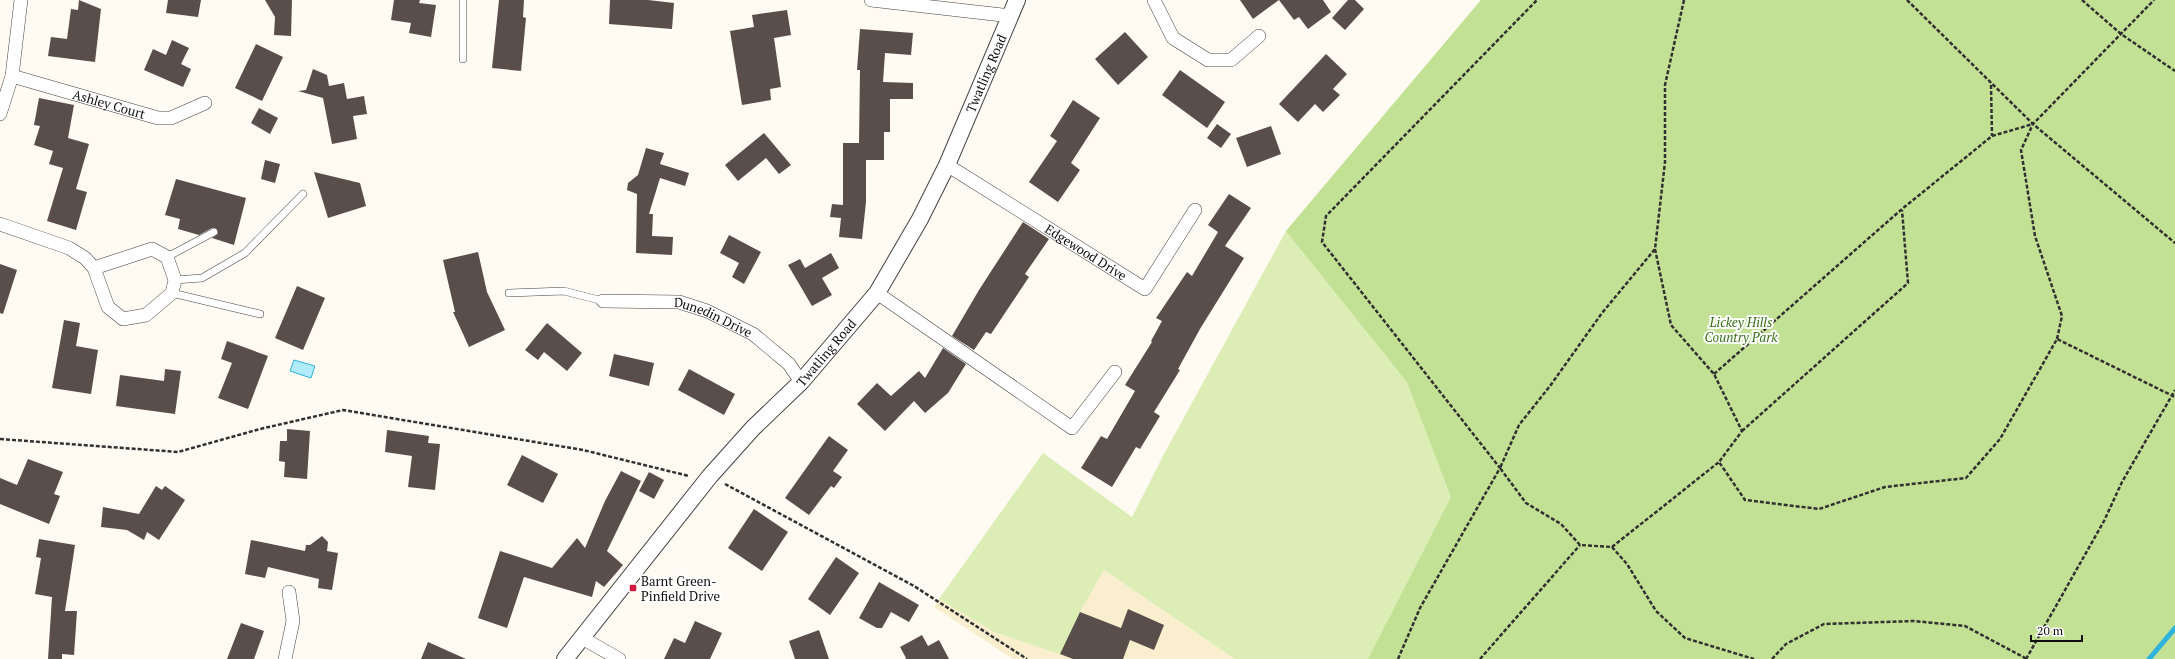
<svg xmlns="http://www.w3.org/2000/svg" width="2175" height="659" font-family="'PT Serif',serif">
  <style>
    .farmland { fill: #f9eece }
    .green { fill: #dceeb6 }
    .forest { fill: #c3e194 }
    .water { fill: #b0ecfc; stroke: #2fb2db }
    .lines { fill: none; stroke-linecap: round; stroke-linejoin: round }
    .stream { stroke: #2fb2db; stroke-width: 5 }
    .building { fill: #594e4a }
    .service-casing { stroke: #424242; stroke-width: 8 }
    .minor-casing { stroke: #424242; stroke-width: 14 }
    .tertiary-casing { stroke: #424242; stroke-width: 18 }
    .path { stroke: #313131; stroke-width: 2.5; stroke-dasharray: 4 2; stroke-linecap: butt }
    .service { stroke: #fff; stroke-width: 7 }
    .minor { stroke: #fff; stroke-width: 13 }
    .tertiary { stroke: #fff; stroke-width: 16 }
    .poi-dot { fill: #cf183e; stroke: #fff; stroke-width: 1.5 }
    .labels { text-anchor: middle; stroke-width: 4; stroke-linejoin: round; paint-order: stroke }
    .street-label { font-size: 13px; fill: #0f0f0f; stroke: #fff }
    .park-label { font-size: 13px; font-style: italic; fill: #386f18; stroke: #fff }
    .poi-label { font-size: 13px; fill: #0f0f0f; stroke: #fff; text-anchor: start }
  </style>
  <rect width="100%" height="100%" fill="#fffaf2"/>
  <path class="farmland" d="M1104,570L1235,659H1013L934,607L939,599L994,632L1060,653L1080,612Z"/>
  <path class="green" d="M1481,0H2175V659H1235L1104,570L1080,612L1060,654L994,632L939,599L1043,453L1132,517L1164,454L1286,231Z"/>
  <path class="forest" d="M1481,0H2175V659H1368L1451,497L1407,382L1286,231Z"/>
  <path class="water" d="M294,360L315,366L311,378L290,371Z"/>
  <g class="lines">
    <path class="stream" d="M2149,659L2175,628"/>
  </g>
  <path class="building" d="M79,0L101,9L95,62L48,56L51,37L67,39L71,9L78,10Z
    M168,0H201L198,17L166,13Z
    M265,0H292L291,36L274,35L275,17Z
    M394,0H420L419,3L436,5L431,37L409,33L411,23L391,20Z
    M499,0H524L523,17L526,18L521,71L492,68Z
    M610,0H648L674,3L672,29L609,24Z
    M1240,0H1323L1331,12L1308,29L1299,17L1294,20L1279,0L1253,19Z
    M1348,0H1355L1364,9L1345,30L1332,18Z
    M787,10L791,35L774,38L781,87L770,89L771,100L742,105L730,31L754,27L752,15Z
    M860,29L913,33L911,55L885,53L883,82L913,83V99H890V132H884V160H866V202L862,239L839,237L841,218L830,217L832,204L843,205V143H859L860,70H857Z
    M1125,32L1148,57L1118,85L1095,59Z
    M172,40L189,48L181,64L191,69L183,87L144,70L153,49L166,55Z
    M256,44L283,57L262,101L235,88Z
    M1326,54L1347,74L1333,89L1340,95L1323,112L1315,104L1298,122L1279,104Z
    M313,69L327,75L329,86L344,83L347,99L364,96L367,114L353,116L357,139L332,144L323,98L298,91L306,90Z
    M1180,70L1225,102L1207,128L1162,95Z
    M39,98L74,105L68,138L89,144L76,189L87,192L76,230L47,221L63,168L49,164L53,151L34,145L40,126L34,125Z
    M1073,100L1100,118L1071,163L1080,170L1058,202L1029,182L1057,141L1050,136Z
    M259,108L278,118L270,134L251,123Z
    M1217,124L1231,134L1221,148L1207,138Z
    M1271,126L1281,154L1247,167L1236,138Z
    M764,133L791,165L779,174L766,158L738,181L725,165Z
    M646,148L664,153L660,164L689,173L685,186L660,178L649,214H653L652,236L673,237L672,255L636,253L637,194L627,190L628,183L638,175Z
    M265,160L280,164L275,183L261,179Z
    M314,172L360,183L366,206L328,218Z
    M176,179L246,198L234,245L212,238L218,234L216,228H212L199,235L178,229L180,219L165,215Z
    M1229,194L1251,208L1225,246L1244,258L1200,329L1178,369L1180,370L1154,412L1160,416L1140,449L1136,447L1112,487L1081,468L1101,436L1107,439L1135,391L1125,385L1152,342L1151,341L1162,321L1156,318L1187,272L1192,276L1218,232L1208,225Z
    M1023,222L1049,239L1025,274L1029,277L991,334L986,332L974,350L952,336L979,290Z
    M729,235L761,252L744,284L732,277L739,263L720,253Z
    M478,252L487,292L505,330L469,347L453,312H455L443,260Z
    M831,253L839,268L822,278L832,295L812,306L788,265L800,259L805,268Z
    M0,264L17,270L3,314L0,313Z
    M297,286L325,298L303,350L275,338Z
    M64,320L80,323L76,346L98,350L91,394L52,388Z
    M547,323L582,353L567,371L544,352L538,360L525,350Z
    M227,341L268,356L248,409L218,398L232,363L221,359Z
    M943,348L966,364L948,393L925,413L914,401L885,431L857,404L877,383L891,396L919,371L925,378Z
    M614,354L654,363L649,386L609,376Z
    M165,369L181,371L175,414L116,406L120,375L164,381Z
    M689,369L735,394L724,415L678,390Z
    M287,429L310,431L307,479L284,477L285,462L279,461L280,441H287Z
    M387,430L429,436L428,443L440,444L435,490L408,487L412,456L385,452Z
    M829,436L848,450L833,471L842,477L834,488L831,486L809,515L785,498Z
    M522,455L558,474L543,503L507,485Z
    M28,459L63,472L54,494L60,496L49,524L0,504V478L17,485Z
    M621,471L641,481L607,551L623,565L604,587L596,581L592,597L524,577L507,628L478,618L500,551L552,568L577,538L585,548L605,501Z
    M649,472L664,480L654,499L639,491Z
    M156,486L162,490L165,486L185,500L159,540L147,532L144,540L127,530L101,527L103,507L139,514Z
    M754,509L788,532L762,571L728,548Z
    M322,536L328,542L327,551L338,553L332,590L318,588L319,579L268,567L265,578L245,574L251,540L305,551L306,545H310Z
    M39,539L75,545L65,611H77L74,655L62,654V659H48L52,597L35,594L41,558L36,557Z
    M836,557L859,573L830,615L808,599Z
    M879,582L919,605L909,622L891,612L882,628H877L859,618Z
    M1128,609L1164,625L1154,650L1130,640L1123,659H1073L1060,654L1080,612L1121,628Z
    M695,621L722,633L710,659H664L674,638L685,643Z
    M241,623L264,631L254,659H227Z
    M819,630L829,659H795L789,641Z
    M922,635L928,646L939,640L949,659H905L906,658L900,647Z
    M428,642L466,659H421Z"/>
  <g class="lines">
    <g class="service-casing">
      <path id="service" d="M463,59V0
        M167,257L214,232
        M175,280L202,278L245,253L303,194
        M172,293L260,314
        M509,293L564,291L603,301"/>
    </g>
    <g class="minor-casing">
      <g id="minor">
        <path d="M871,0L1011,16"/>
        <path d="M1154,0L1173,38L1208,60H1231L1259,36"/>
        <path id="s1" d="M12,76L158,118H171L205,103"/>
        <path d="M0,114L12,76L21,0"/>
        <path id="s2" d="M947,165L1145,289L1195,210"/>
        <path d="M0,224L69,248L85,258L94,268L108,307L123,319L146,315L172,293L175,280L167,257L152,249L94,268"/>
        <path d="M877,293L1072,428L1115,372"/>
        <path id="s3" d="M603,301L679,302L707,311L753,334L789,364L801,382"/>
        <path d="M582,638L619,659"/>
        <path d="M285,659L293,621L289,592"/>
      </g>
    </g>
    <g class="tertiary-casing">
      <g id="tertiary">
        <path id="s4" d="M565,659L710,476L753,428L801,382L877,293L920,219L947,165L1017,0"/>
      </g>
    </g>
    <path class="path" d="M1684,0L1665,85V162L1655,249L1602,313L1550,386L1519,425L1500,468L1526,503L1561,524L1580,545L1612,547L1627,564L1656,611L1685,638L1754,659
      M1907,0L2033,124L2175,243
      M2082,0L2121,34L2175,71
      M1991,85L1992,136
      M1655,249L1671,325L1714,374L1742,431L1719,462L1745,500L1819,509L1885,487L1966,478L2000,439L2057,339L2175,397
      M2057,339L2062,316L2035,236L2021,150L2033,124L2154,0
      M1714,374L1902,209L1992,136L2033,124
      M1742,431L1908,283L1902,210
      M0,439L178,452L260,429L343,410L583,450L689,476
      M725,484L914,586L1027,659
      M1612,547L1719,462
      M1398,659L1420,608L1500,468L1322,242L1326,216L1537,0
      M1480,659L1580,545
      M1772,659L1786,644L1824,624L1914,621L1965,626L2027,659
      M2026,659L2104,521L2122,482L2175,390"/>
    <use href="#service" class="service"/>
    <use href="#minor" class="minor"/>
    <use href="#tertiary" class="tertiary"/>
  </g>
  <rect class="poi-dot" x="629" y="584" width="8" height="8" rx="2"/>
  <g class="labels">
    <g class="street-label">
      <text dy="5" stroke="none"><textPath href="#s4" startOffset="727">Twatling Road</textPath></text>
      <text dy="5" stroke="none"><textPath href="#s1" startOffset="101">Ashley Court</textPath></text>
      <text dy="5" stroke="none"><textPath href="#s2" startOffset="164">Edgewood Drive</textPath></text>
      <text dy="5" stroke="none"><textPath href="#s3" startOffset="113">Dunedin Drive</textPath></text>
      <text dy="5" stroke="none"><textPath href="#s4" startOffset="403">Twatling Road</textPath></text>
    </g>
    <g class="park-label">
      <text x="1741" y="327">Lickey Hills<tspan x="1741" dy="15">Country Park</tspan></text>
    </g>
    <g class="poi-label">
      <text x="641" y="586">Barnt Green-<tspan x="641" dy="15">Pinfield Drive</tspan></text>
    </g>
  </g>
  <path d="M2031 635v6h51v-6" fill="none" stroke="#0f0f0f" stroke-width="2"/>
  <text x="2037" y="635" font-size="12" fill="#0f0f0f" stroke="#ffffff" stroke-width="3" paint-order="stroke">20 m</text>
</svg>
